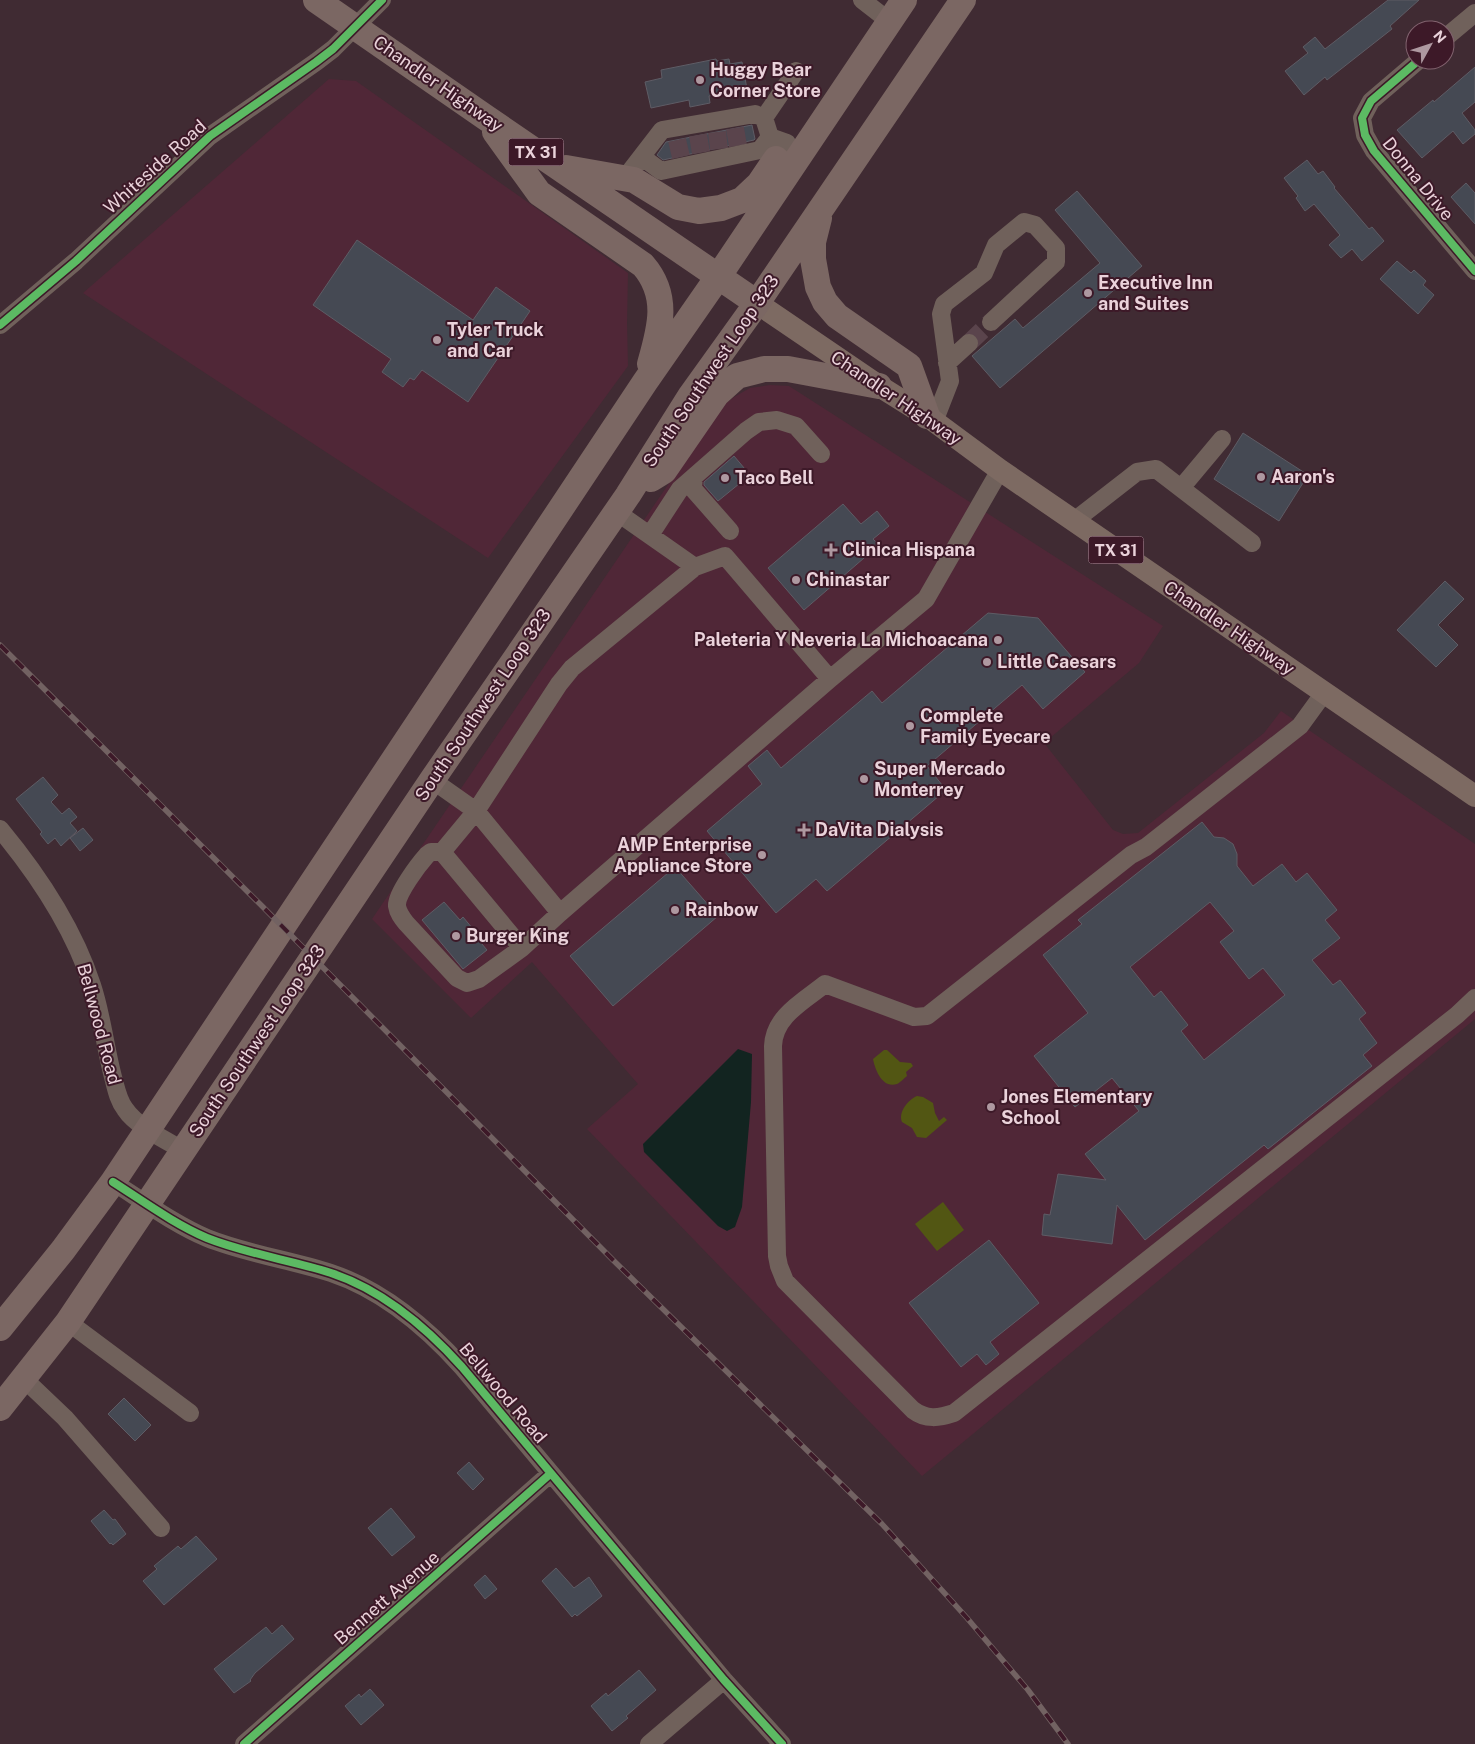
<svg xmlns="http://www.w3.org/2000/svg" width="1475" height="1744" font-family="'Public Sans',sans-serif">
  <style>
    .built { fill: #502737 }
    .green { fill: #525613 }
    .water { fill: #122420 }
    .building { fill: #454953; stroke: #5e5c65; fill-rule: evenodd }
    .lines { fill: none; stroke-linecap: round; stroke-linejoin: round }
    .minor-tunnel { stroke: #5a444c; stroke-width: 18; stroke-dasharray: 18 9; stroke-linecap: butt }
    .minor { stroke: #70615b; stroke-width: 18 }
    .major { stroke: #7d6a62; stroke-width: 22 }
    .highway { stroke: #7b6763; stroke-width: 26 }
    .rail-casing { stroke: #726262; stroke-width: 5.5 }
    .rail { stroke: #3d1928; stroke-width: 4; stroke-dasharray: 11; stroke-linecap: butt }
    .cycleway-casing { stroke: #3d1928; stroke-width: 11 }
    .cycleway { stroke: #5cba63; stroke-width: 8 }
    .poi-dot { fill: #ae98a0; stroke: #3d1928; stroke-width: 2 }
    .labels { text-anchor: middle; stroke-width: 4; stroke-linejoin: round; paint-order: stroke }
    .shield { fill: #3d1928; stroke: #b69aa5; stroke-width: 1 }
    .shield-label { font-size: 16px; font-weight: bold; fill: #ead2da }
    .poi-label { font-size: 18px; font-weight: bold; fill: #ead2da; stroke: #3d1928; text-anchor: start }
    .street-label { font-size: 18px; fill: #ead2da; stroke: #3d1928 }
  </style>
  <rect width="100%" height="100%" fill="#402b33"/>
  <path class="built" d="M329,79L356,81L628,273L627,323L628,366L488,558L83,293Z
    M770,385L789,386L1163,626L1139,663L1044,743L1113,830L1123,834L1138,833L1264,733L1281,711L1475,844V1019L922,1476L587,1129L638,1084L532,962L471,1018L372,919L721,407L734,397L750,388Z"/>
  <path class="green" d="M884,1050H887L900,1062L911,1063L913,1066L906,1072L907,1076C904,1078 900,1083 897,1084C882,1089 875,1069 873,1059Z
    M917,1096L923,1097L933,1103L935,1113L939,1121L944,1117L947,1120L926,1138L917,1137L912,1128L902,1122C898,1112 908,1100 917,1096Z
    M943,1202L964,1230L937,1251L915,1224Z"/>
  <path class="water" d="M738,1049L752,1054L751,1102L742,1207L735,1227L727,1231L718,1226L644,1152L643,1144Z"/>
  <path class="building" d="M1388,0H1419L1390,26L1392,29L1327,80L1325,77L1304,95L1285,71L1308,53L1303,47L1315,37L1325,49Z
    M716,59L717,61L729,59L730,64L742,62L747,89L709,96L710,103L690,107L689,100L651,108L645,82L662,78L661,70Z
    M1475,67V102L1462,113L1475,130V134L1463,144L1453,131L1422,158L1397,130L1433,100L1434,102Z
    M752,125L755,139L754,140L663,160L657,155L666,142Z
    M1307,160L1318,174L1323,171L1335,187L1334,188L1369,229L1372,227L1384,241L1362,261L1352,249L1341,258L1329,245L1340,235L1314,204L1305,211L1296,198L1298,196L1284,178Z
    M1466,183L1475,193V224L1451,197Z
    M1077,191L1142,266L1000,388L972,356L1015,319L1023,328L1100,263L1055,210Z
    M357,240L473,320L496,287L530,311L468,402L422,370L414,380L410,378L403,387L382,372L391,359L313,305Z
    M1397,261L1411,273L1414,270L1426,281L1423,285L1434,295L1418,314L1380,279Z
    M1243,433L1308,475L1279,521L1214,479Z
    M734,456L750,475L718,501L704,485V482Z
    M843,504L861,524L877,511L889,526L873,539L879,545L804,610L768,568Z
    M1445,581L1464,599L1438,625L1458,645L1436,667L1397,630Z
    M988,613L1038,618L1085,672L1043,709L1022,685L927,766L946,790L827,891L816,879L776,913L707,831L762,784L748,766L767,750L781,768L872,691L882,703Z
    M43,777L58,795L51,802L62,814L69,808L77,817L70,823L77,831L61,846L55,838L48,844L40,834L42,832L16,799Z
    M1202,822L1214,837L1224,838L1233,844L1237,854V866L1253,886L1282,864L1296,882L1307,873L1337,910L1325,920L1340,938L1312,960L1333,985L1340,980L1366,1013L1359,1019L1377,1043L1363,1055L1372,1066L1268,1149L1264,1145L1145,1240L1117,1205L1112,1244L1042,1235L1044,1214L1050,1215L1058,1174L1106,1180L1085,1154L1139,1111L1112,1078L1075,1107L1034,1056L1088,1013L1043,955L1082,924L1078,920ZM1210,902L1234,931L1220,942L1249,979L1263,968L1285,995L1204,1060L1181,1031L1188,1025L1161,991L1154,997L1130,967Z
    M83,828L93,840L80,851L70,838Z
    M675,867L718,916L613,1006L570,956Z
    M444,902L460,920L463,917L478,935L476,937L487,950L463,969L422,920Z
    M989,1240L1039,1303L990,1342L999,1354L986,1365L977,1354L961,1367L909,1303Z
    M124,1398L151,1425L135,1441L108,1414Z
    M469,1462L484,1479L473,1490L457,1473Z
    M391,1508L415,1537L392,1556L368,1528Z
    M104,1510L113,1520L115,1519L126,1534L113,1545L111,1543L110,1544L91,1521Z
    M196,1536L217,1559L164,1605L143,1581L157,1569L154,1566L178,1546L181,1549Z
    M556,1568L574,1588L589,1577L602,1596L577,1616L575,1614L572,1617L542,1581Z
    M485,1575L497,1589L485,1599L474,1585Z
    M282,1625L294,1639L255,1673L250,1680L251,1681L234,1693L214,1669L266,1627L272,1634Z
    M639,1670L656,1690L626,1716L628,1718L612,1731L591,1706L606,1693L608,1696Z
    M370,1689L384,1705L361,1725L345,1706L359,1694L361,1697Z"/>
  <g class="lines">
    <path class="minor-tunnel" d="M735,128L738,146
      M717,132L719,149
      M698,135L701,153
      M677,140L681,157
      M969,343L991,322"/>
    <path class="minor" d="M862,0L889,21
      M1445,38L1475,13
      M1419,60L1371,101L1362,118L1365,135L1374,151L1475,271
      M764,118L796,71
      M642,157L661,171L760,150L770,137
      M625,178L662,130L755,114L764,118L770,137L787,143
      M0,325L76,261L210,136L316,62L333,49L382,0
      M947,363L969,343
      M934,422L950,381L941,314L944,304L984,273L996,245L1024,222L1035,225L1056,248V262L991,322
      M694,477L693,487L694,490L730,531
      M1181,488L1222,439
      M615,511L695,567
      M1074,521L1137,472L1156,469L1252,543
      M650,535L680,489L746,431L759,422L777,420L796,426L821,454
      M1324,693L1300,726L1146,847L1131,855L927,1016L914,1017L825,984C804,1001 774,1016 773,1046L777,1256L779,1266L785,1281L913,1410C926,1420 939,1418 954,1413L1457,1015L1475,998
      M432,780L476,811L560,913L830,679L926,599L1000,470
      M0,829C39,876 73,927 92,985C102,1015 105,1047 113,1077C116,1088 118,1100 125,1109C136,1126 165,1140 183,1150
      M442,852H431L427,855C419,864 396,894 397,906C398,913 402,918 406,923L457,978L467,983L479,979L522,948
      M560,913L522,948L442,852L476,811L559,684L572,668L695,567L725,556L830,679
      M113,1182C143,1201 174,1224 207,1238C247,1254 291,1260 331,1273C382,1290 427,1328 462,1367L724,1680L782,1744
      M68,1322L190,1413
      M23,1378L65,1418L161,1528
      M244,1744L550,1474
      M649,1744L724,1680"/>
    <path class="major" d="M757,303L879,386L927,416L1000,470L1475,796"/>
    <path class="highway" d="M316,0L485,117L757,303
      M495,132L539,193L643,265C670,296 660,329 650,364
      M566,168L634,180L678,207L699,211L721,208L742,200L759,184L776,159
      M819,218L813,242V259L818,287L825,302L837,316L909,366L927,416
      M651,479L664,471L717,394L737,376L764,369H788L879,386
      M0,1328L63,1250L113,1182L645,382L718,277L904,0
      M0,1408L68,1322L432,780L628,495L691,395L757,303L963,0"/>
    <g class="rail-casing">
      <path id="rail" d="M0,645L261,905L613,1260L882,1524L967,1618L1028,1690L1068,1744"/>
    </g>
    <use href="#rail" class="rail"/>
    <g class="cycleway-casing">
      <path id="cycleway" d="M1419,60L1371,101L1362,118L1365,135L1374,151L1475,271
        M0,325L76,261L210,136L316,62L333,49L382,0
        M113,1182C143,1201 174,1224 207,1238C247,1254 291,1260 331,1273C382,1290 427,1328 462,1367L724,1680L782,1744
        M244,1744L550,1474"/>
    </g>
    <use href="#cycleway" class="cycleway"/>
  </g>
  <g class="poi-dot">
    <circle cx="700" cy="80" r="5"/>
    <circle cx="1088" cy="293" r="5"/>
    <circle cx="437" cy="340" r="5"/>
    <circle cx="1261" cy="477" r="5"/>
    <circle cx="725" cy="478" r="5"/>
    <path d="M828.5 542.5h5v5h5v5h-5v5h-5v-5h-5v-5h5z"/>
    <circle cx="796" cy="580" r="5"/>
    <circle cx="998" cy="640" r="5"/>
    <circle cx="987" cy="662" r="5"/>
    <circle cx="910" cy="726" r="5"/>
    <circle cx="864" cy="779" r="5"/>
    <path d="M801.5 822.5h5v5h5v5h-5v5h-5v-5h-5v-5h5z"/>
    <circle cx="762" cy="855" r="5"/>
    <circle cx="675" cy="910" r="5"/>
    <circle cx="456" cy="936" r="5"/>
    <circle cx="991" cy="1107" r="5"/>
  </g>
  <g class="labels">
    <g class="shield">
      <rect x="508.5" y="138.5" width="55" height="27" rx="4"/>
      <rect x="1088.5" y="536.5" width="55" height="27" rx="4"/>
    </g>
    <g class="shield-label">
      <text x="536" y="158">TX 31</text>
      <text x="1116" y="556">TX 31</text>
    </g>
    <g class="poi-label">
      <text x="710" y="76">Huggy Bear<tspan x="710" dy="21">Corner Store</tspan></text>
      <text x="1098" y="289">Executive Inn<tspan x="1098" dy="21">and Suites</tspan></text>
      <text x="447" y="336">Tyler Truck<tspan x="447" dy="21">and Car</tspan></text>
      <text x="1271" y="483">Aaron's</text>
      <text x="735" y="484">Taco Bell</text>
      <text x="842" y="556">Clinica Hispana</text>
      <text x="806" y="586">Chinastar</text>
      <text x="988" y="646" text-anchor="end">Paleteria Y Neveria La Michoacana</text>
      <text x="997" y="668">Little Caesars</text>
      <text x="920" y="722">Complete<tspan x="920" dy="21">Family Eyecare</tspan></text>
      <text x="874" y="775">Super Mercado<tspan x="874" dy="21">Monterrey</tspan></text>
      <text x="815" y="836">DaVita Dialysis</text>
      <text x="752" y="851" text-anchor="end">AMP Enterprise<tspan x="752" dy="21">Appliance Store</tspan></text>
      <text x="685" y="916">Rainbow</text>
      <text x="466" y="942">Burger King</text>
      <text x="1001" y="1103">Jones Elementary<tspan x="1001" dy="21">School</tspan></text>
    </g>
    <g class="street-label">
      <text transform="translate(438 84) rotate(35)" y="6">Chandler Highway</text>
      <text transform="translate(155 167) rotate(-42)" y="6">Whiteside Road</text>
      <text transform="translate(1418 179) rotate(51)" y="6">Donna Drive</text>
      <text transform="translate(711 371) rotate(-56)" y="6">South Southwest Loop 323</text>
      <text transform="translate(896 398) rotate(34)" y="6">Chandler Highway</text>
      <text transform="translate(1229 628) rotate(34)" y="6">Chandler Highway</text>
      <text transform="translate(483 705) rotate(-56)" y="6">South Southwest Loop 323</text>
      <text transform="translate(99 1024) rotate(75)" y="6">Bellwood Road</text>
      <text transform="translate(257 1041) rotate(-56)" y="6">South Southwest Loop 323</text>
      <text transform="translate(503 1393) rotate(50)" y="6">Bellwood Road</text>
      <text transform="translate(387 1598) rotate(-41)" y="6">Bennett Avenue</text>
    </g>
  </g>
  <g transform="translate(1430 45) rotate(50)"><circle r="24" fill="#3d1928" stroke="#82636f"/>
  <path d="M0-4L9 19L0 12L-9 19Z" fill="#ae98a0"/>
  <text y="-8" font-size="14" font-weight="bold" text-anchor="middle" fill="#ead2da">N</text>
  </g>
</svg>
